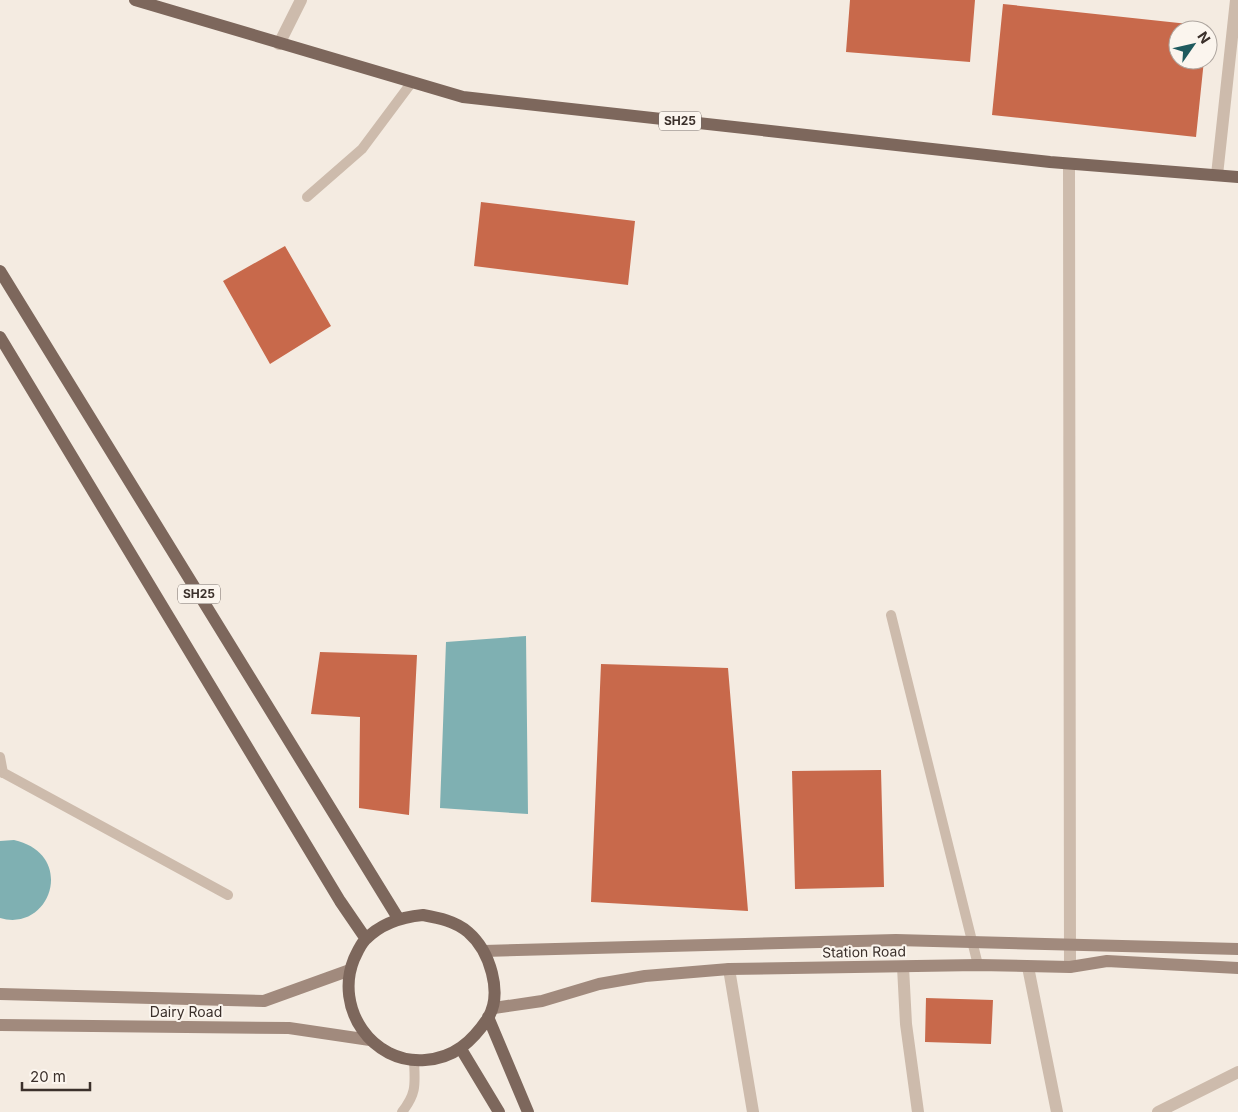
<svg xmlns="http://www.w3.org/2000/svg" width="1238" height="1112" font-family="Inter,sans-serif">
  <style>
    .water { fill: #7fb0b2 }
    .building { fill: #c8694b }
    .lines { fill: none; stroke-linecap: round; stroke-linejoin: round }
    .service { stroke: #cdbbac; stroke-width: 10 }
    .minor { stroke: #cdbbac; stroke-width: 12 }
    .secondary { stroke: #a18a7d; stroke-width: 12 }
    .primary { stroke: #7d675c; stroke-width: 12 }
    .labels { text-anchor: middle; stroke-width: 4; stroke-linejoin: round; paint-order: stroke }
    .shield { fill: #fbf5ee; stroke: #756b66; stroke-width: 1 }
    .shield-label { font-size: 12px; font-weight: bold; fill: #3b302b }
    .street-label { font-size: 14px; fill: #3b302b; stroke: #fbf5ee }
  </style>
  <rect width="100%" height="100%" fill="#f4ebe1"/>
  <path class="water" d="M526,636L528,814L440,808L446,642Z
    M14,840C77,854 51,933 0,918V841Z"/>
  <path class="building" d="M850,0H975L970,62L846,52Z
    M1003,4L1207,26V30H1178V60H1204L1196,137L992,115Z
    M481,202L635,221L628,285L474,266Z
    M285,246L331,326L270,364L223,281Z
    M320,652L417,655L409,815L359,808L360,717L311,714Z
    M601,664L728,668L748,911L591,902Z
    M881,770L884,887L795,889L792,771Z
    M926,998L993,1000L991,1044L925,1042Z"/>
  <g class="lines">
    <path class="service" d="M307,197L362,149L412,82
      M891,615L978,965
      M0,757L3,773
      M0,771L228,895
      M402,1112C417,1093 415,1084 414,1061"/>
    <path class="minor" d="M279,44L301,0
      M1069,164L1070,967
      M1217,175L1236,0
      M903,967L906,1024L918,1112
      M1028,967L1057,1112
      M729,969L753,1112
      M1158,1112L1238,1072"/>
    <path class="secondary" d="M484,951L896,940L1238,949
      M0,994L264,1001L350,970
      M494,1008L542,1001L599,984L645,976L729,969L978,965L1070,967L1107,961L1238,968
      M0,1025L289,1028L370,1040"/>
    <path class="primary" d="M135,0L463,97L1050,162L1238,177
      M0,271L398,918
      M0,337L340,901L366,939
      M423,915C439,918 455,921 468,932C490,951 503,993 488,1018C472,1042 454,1058 425,1060C372,1064 334,1008 354,959C357,953 360,945 365,940C380,924 402,917 423,915Z
      M488,1017L528,1112
      M461,1049L499,1112"/>
  </g>
  <g class="labels">
    <g class="shield">
      <rect x="659" y="111.5" width="42" height="19" rx="4"/>
      <rect x="178" y="584.5" width="42" height="19" rx="4"/>
    </g>
    <g class="shield-label">
      <text x="680" y="125">SH25</text>
      <text x="199" y="598">SH25</text>
    </g>
    <g class="street-label">
      <text transform="translate(864 952) rotate(-1)" y="5">Station Road</text>
      <text x="186" y="1017">Dairy Road</text>
    </g>
  </g>
  <g transform="translate(1193 45) rotate(56)"><circle r="24" fill="#fbf5ee" stroke="#aea6a0"/>
  <path d="M0-4L9 19L0 12L-9 19Z" fill="#1f5a5e"/>
  <text y="-8" font-size="14" font-weight="bold" text-anchor="middle" fill="#3b302b">N</text>
  </g>
  <path d="M22 1082v8h68v-8" fill="none" stroke="#3b302b" stroke-width="2.5"/>
  <text x="30" y="1082" font-size="15" fill="#3b302b" stroke="#fbf5ee" stroke-width="4" paint-order="stroke">20 m</text>
</svg>
